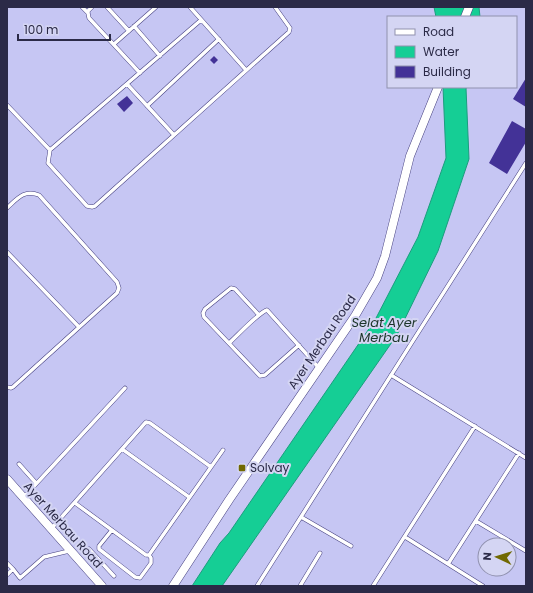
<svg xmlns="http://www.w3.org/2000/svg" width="533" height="593" font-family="Poppins,sans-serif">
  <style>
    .water { fill: #15ce95; stroke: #1c9d7e }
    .building { fill: #433297 }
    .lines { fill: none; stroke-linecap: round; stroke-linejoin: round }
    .service-casing { stroke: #484382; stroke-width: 4.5 }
    .tertiary-casing { stroke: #484382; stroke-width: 9 }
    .service { stroke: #fff; stroke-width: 3.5 }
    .tertiary { stroke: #fff; stroke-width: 8 }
    .poi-dot { fill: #716902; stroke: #d4d5f3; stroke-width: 1.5 }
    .labels { text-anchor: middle; stroke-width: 4; stroke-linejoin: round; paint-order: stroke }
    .street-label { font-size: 12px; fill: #2b2a47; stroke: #d4d5f3 }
    .poi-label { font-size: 12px; fill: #2b2a47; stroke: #d4d5f3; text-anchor: start }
    .water-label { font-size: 13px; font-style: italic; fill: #1c352a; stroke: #d4d5f3 }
  </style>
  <rect width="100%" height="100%" fill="#c6c6f3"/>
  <path class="water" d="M434,7H479L480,17H436Z
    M443,87H469L466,88L469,159L438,251L397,335L222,586H192L220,543L229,533L375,320L418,237L446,158Z"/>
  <path class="building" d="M214,56L218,60L214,64L210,60Z
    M526,78V107L513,99Z
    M127,96L133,103L124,112L117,104Z
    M512,121L526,129V142L507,174L489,163Z"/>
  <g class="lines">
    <g class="service-casing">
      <path id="service" d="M82,7L88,13L89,18L140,73
        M107,7L129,31
        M190,7L246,70
        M88,13V11L92,7
        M201,20L50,150L48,163L87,206L92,207L95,206L289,32L290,28L275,7
        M134,26L160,56
        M114,44L156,7
        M127,84L174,135
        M7,105L50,150
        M147,106L219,39
        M7,208C17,199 24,189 39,195L117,282L119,288L117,293L13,387L11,388L7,387
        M7,252L79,327
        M259,315L235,289L231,288L205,309L203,313L204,317L260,376L265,375L299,345
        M229,343C237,336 258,313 267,310L319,368
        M391,375L526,458
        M122,449L189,497
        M19,464L36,483
        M24,497L125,388
        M75,503L146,555H149L151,558V563L140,578L135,577L99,549V546L112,530
        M301,517L351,546
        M476,521L526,551
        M51,529L146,422L150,423L211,467
        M405,537L483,586
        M89,549L114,576
        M149,555L223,450
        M7,563L13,569L7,575
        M448,564L519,453
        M13,569L20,578L44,557L69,551
        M257,586L526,163
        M300,586L320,553
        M373,586L475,426"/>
    </g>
    <g class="tertiary-casing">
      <path id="tertiary" d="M465,17L469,7
        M7,479L102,586
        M173,586L229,500L355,316L377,278L385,256L410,156L438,87"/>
    </g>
    <use href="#service" class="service"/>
    <use href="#tertiary" class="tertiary"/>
  </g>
  <rect class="poi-dot" x="238" y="464" width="8" height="8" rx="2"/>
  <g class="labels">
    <g class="street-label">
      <text transform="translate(322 342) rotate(-56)" y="4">Ayer Merbau Road</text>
      <text transform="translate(63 525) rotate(48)" y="4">Ayer Merbau Road</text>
    </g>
    <g class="poi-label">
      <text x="250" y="472">Solvay</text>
    </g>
    <g class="water-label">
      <text x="384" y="327">Selat Ayer<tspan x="384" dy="15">Merbau</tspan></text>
    </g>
  </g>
  <rect width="533" height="593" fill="none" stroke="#2b2a47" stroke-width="16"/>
  <rect x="387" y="16" width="130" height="72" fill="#d4d5f3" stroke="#9091ae"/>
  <rect x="395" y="29" width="20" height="6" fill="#ffffff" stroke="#9091ae"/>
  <text x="423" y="36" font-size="12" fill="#2b2a47">Road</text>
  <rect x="395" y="46" width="20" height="12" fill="#15ce95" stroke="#9091ae"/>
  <text x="423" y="56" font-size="12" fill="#2b2a47">Water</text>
  <rect x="395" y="66" width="20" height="12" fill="#433297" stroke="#9091ae"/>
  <text x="423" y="76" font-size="12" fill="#2b2a47">Building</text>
  <g transform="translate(497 557) rotate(274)"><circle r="19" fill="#d4d5f3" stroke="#9091ae"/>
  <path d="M0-3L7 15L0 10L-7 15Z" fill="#716902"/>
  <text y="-6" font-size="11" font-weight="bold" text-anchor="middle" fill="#2b2a47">N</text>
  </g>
  <path d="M18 34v6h92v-6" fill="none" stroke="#2b2a47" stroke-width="2"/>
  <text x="24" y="34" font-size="12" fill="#2b2a47" stroke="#d4d5f3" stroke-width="3" paint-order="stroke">100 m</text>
</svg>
